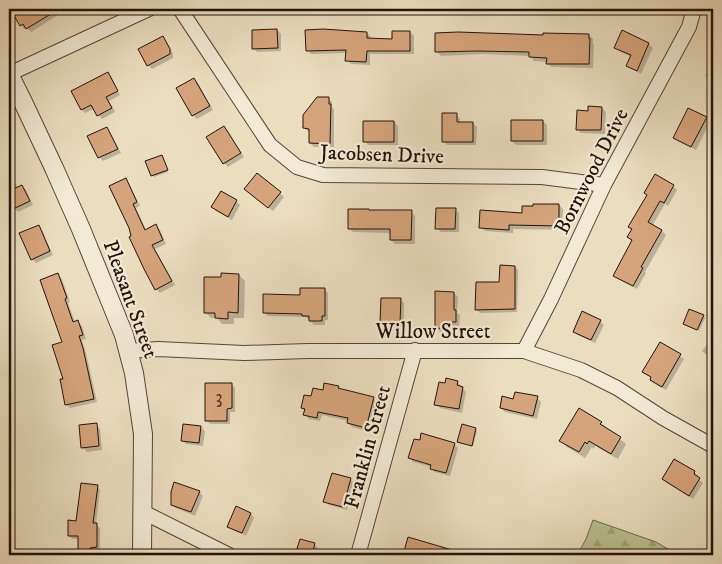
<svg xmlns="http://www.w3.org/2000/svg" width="722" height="564" font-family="'IM FELL DW Pica',serif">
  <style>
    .forest { fill: url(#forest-firs); stroke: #6e694d }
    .shadow { fill: #0003 }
    .building { fill: #d6a47c; stroke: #23120a }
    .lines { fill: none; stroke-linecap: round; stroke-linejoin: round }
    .minor-casing { stroke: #554537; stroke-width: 16 }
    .tertiary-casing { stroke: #554537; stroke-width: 20 }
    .minor { stroke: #f2ead5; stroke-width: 14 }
    .tertiary { stroke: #f2ead5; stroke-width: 18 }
    .labels { text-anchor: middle; stroke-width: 4.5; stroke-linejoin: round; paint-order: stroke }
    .number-label { font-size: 19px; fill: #503626 }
    .street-label { font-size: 21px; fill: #23120a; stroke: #f2ead5 }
  </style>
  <defs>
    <pattern id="forest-firs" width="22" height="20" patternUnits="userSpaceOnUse" patternTransform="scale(1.25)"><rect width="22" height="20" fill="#bac090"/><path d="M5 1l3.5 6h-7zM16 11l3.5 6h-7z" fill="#a0a47b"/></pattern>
  </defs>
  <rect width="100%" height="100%" fill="#ebdebf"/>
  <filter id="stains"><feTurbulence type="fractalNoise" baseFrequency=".004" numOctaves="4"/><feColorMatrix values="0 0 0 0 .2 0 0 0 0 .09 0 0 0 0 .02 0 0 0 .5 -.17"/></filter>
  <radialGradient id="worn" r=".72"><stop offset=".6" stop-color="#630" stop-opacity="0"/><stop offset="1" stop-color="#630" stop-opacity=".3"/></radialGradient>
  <path class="forest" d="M593,520L656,542L678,555H559L564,550H573L579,552L586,539Z"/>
  <path class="shadow" d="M11,9H54L58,15L31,32L27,28L24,29L21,25Z
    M277,30L281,34V51L257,52L253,48Z
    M410,32L414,36V54H370V65L351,64L347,60V53L311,54L307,50L367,33L371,37V40L393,41Z
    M589,35L593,39V43L594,44L593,68L551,67L548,63V62L534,61L530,56L483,54L441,56L437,52L544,36Z
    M163,38L167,42L173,54V58L152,69L148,65Z
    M649,44L653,48L641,74L632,69L628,65L631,57L619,51L615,47Z
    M713,60V82L705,76Z
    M107,74L111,77L120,95L109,101L115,112L102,119L94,109L85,113L82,110Z
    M194,80L198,83L213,110L197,119L193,115Z
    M328,98L332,102V107L334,109V147H314L310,143V132H309L305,128Z
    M602,108L606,112L605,134L581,133L577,129L589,112Z
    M456,115L460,119V123H473L477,127L476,145H447L443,141Z
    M706,118L710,122L696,150L678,141L674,137Z
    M543,121L547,125V145H516L512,141Z
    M394,122L398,126V145H368L365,141Z
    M224,127L228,131L244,157L228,167L224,163L208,138Z
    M106,128L110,132L121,153L103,161L99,157L89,136Z
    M162,156L168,172L154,177L152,175Z
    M9,170L18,188L22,186L26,190L33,205L18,212L14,208L9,197Z
    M125,180L129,184L140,206L136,208L146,230L156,226L160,230L166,244L155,249L175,285L160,293L156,289L133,236Z
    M673,186L677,190L668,206L665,204L652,226L662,231L666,235L645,272L646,273L637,289L618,279L615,275L633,242L628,237L633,230L630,227Z
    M221,192L236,201L240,205L232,220L216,211L213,207Z
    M250,193H280L284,197L273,211Z
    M559,205L563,209L562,230L513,229V233L485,231L481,227L523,214Z
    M455,210L459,213V232H441L437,228Z
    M411,212L415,216V244H395L391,240V233L353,232L349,228Z
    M38,226L42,230L53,255L36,263L32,259Z
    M515,267L518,270L517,312L480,313L476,309Z
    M58,275L62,279L70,302L68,303L75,322H78L82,326L86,339L82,340L86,353L97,402L70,408L66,404L64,342Z
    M239,275L245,281L244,318H234V324H222L217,318H211L205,312L222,278Z
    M324,289L328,293V320H325V325H314L310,321V319H308L305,317L268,316L264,312L301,297Z
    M454,293L458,297L457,313L460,315L459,326H455V332H440L436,327Z
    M400,299L404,303V326H385L381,322Z
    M703,316L705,318L699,331L686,325Z
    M600,321L604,325L595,343L578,335L574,331Z
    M710,341L713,344V361L702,351Z
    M660,344L680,356L684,359L666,390L655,384L651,380L652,378L644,372Z
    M457,382L461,386V387L466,392L462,413L440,408L436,404L446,384Z
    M713,383V392L709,388Z
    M231,384L235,388V412H230V424H210L206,420Z
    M338,387L341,390L373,399L377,403L370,432L352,427L348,423L349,421L322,415L320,421L309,419L305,415L306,411L302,408L312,398L324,392Z
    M537,398L541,402L537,419L505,412L501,408Z
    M601,423L626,444L618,459L595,446L594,449L592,447L585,458L567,447L561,441Z
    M96,425L100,429L102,450L87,452L83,448L80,426Z
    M201,427L205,431L203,446L186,444L182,440Z
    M475,429L477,431L473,446L460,443L459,442Z
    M454,444L458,448L450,476L435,472L431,468L432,467L413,462L410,458Z
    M694,472L698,476L697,478L703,483L693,499L667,483L663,479Z
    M350,479L354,483L347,510L329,505L325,501Z
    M97,486L100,490L96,524L100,528V550H93V555H81L79,553V539H72L69,535Z
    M199,492L203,496L195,516L176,508L172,504Z
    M9,505L15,550L9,551Z
    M251,514L254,518L246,536L233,530L229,526Z
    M301,541L314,544L318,548L317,554L323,555H297Z"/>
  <path class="building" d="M10,9H59L26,29L23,24L20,26Z
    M277,29L278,48L252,49V30Z
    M323,29L367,32V38L392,39V31H410V51H367L366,62L345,61L346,50L306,51L305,30Z
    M622,30L649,43L637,71L626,66L631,55L614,48Z
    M458,32L543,35V33L589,34V39H590L589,64H546L547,58L529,57V52L478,51L435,52V33Z
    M163,36L170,49V54L147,66L138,49Z
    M108,72L118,91L106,97L112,108L97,116L91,105L81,110L71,91Z
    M194,78L210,106L192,116L176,88Z
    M317,97H329V104H331L330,144L309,143V129L303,128V115Z
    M588,106L602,107L601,130H576L577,110L588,111Z
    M688,108L707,117L691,147L673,138Z
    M442,113H457V122H473V142H442Z
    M511,120H543V141H511Z
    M363,121H394V142H363Z
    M224,126L241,153L223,164L206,137Z
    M107,127L118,149L98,158L87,136Z
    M162,155L168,170L151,176L145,161Z
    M257,173L281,192L268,208L244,189Z
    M655,174L674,185L664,203L660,201L648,222L662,230L641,267L643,268L633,286L613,276L632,240L627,237L632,229L628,227L647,195L644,193Z
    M126,178L137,202L133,204L145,230L156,224L163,240L152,245L172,281L155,290L144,269L129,237L131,236L129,228L109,186Z
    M22,185L30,201L13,209L9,200V191Z
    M221,191L237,200L228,217L211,207Z
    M533,204H559V226L509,225V230L479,228L480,210L522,213V206H533Z
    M436,208H456L455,229H435Z
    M348,209H369V210H412L411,240H390V229H348Z
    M39,225L50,251L31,260L19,233Z
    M500,265L515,266V309L475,310L476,282H499Z
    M58,273L67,298L65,299L73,322L78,320L83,335L79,336L83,348L94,399L65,405L60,379H63L52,345L62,342L40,280Z
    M221,273L239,274L238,313L228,312V319L215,318V313H204V277H221Z
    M300,288H325V316H322V321H309V316H302V314L263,313V294L300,295Z
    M435,291L454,292V310H456V322H452L451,329L435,328Z
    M381,298H401L400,323L380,322Z
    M689,309L704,315L697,330L683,324Z
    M582,311L601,320L591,340L573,332Z
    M660,342L681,354L662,387L650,380L651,377L642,372Z
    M446,378L458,381L457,385L463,387L459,409L434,405L439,382L445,383Z
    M205,383H232V408L227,409V421H205Z
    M324,383L339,386L338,388L374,397L366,428L347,423L348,418L318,412L317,418L303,415L305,409L301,408L304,395L311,396L313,388L323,390Z
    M515,392L538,396L533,416L500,408L502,396L513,399Z
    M579,408L602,422L600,424L621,437L611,454L589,441L587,444L585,442L579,452L559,441Z
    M97,423L99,446L81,448L79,425Z
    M183,424L201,426L199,443L181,441Z
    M462,424L476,428L472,446L457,442Z
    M421,433L455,443L446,473L430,469L431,465L408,458L414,439L420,440Z
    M674,459L695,471L694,474L700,478L689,496L662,479Z
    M332,473L351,478L343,507L323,502Z
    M174,482L200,491L191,512L171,505V492Z
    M81,483L98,485L93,523H97V547L90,548V553H78V536H68V520L76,521Z
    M236,506L251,513L242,533L227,527Z
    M408,537L459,552V555H403Z
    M300,539L315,543L312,555H295Z"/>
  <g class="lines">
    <g class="minor-casing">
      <path id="minor" d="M180,9L270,145L297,167L323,175L542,177L604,185
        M9,74L149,9
        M129,351L158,349L244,353L308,351H524L581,370L617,388L663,418L713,446
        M524,351L551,299L604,185L689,27L694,9
        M143,512L229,555
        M358,555L415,350"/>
    </g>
    <g class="tertiary-casing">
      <path id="tertiary" d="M9,74L23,102L54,168L81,229L124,335L134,373L143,434L142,555"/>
    </g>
    <use href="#minor" class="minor"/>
    <use href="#tertiary" class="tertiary"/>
  </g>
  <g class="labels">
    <g class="number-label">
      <text x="219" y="403">3</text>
    </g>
    <g class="street-label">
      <text transform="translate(382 154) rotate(2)" y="7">Jacobsen Drive</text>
      <text transform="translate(591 171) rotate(-63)" y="7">Bornwood Drive</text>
      <text transform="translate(131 299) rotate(70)" y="7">Pleasant Street</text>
      <text x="433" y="338">Willow Street</text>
      <text transform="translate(367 447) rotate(-75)" y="7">Franklin Street</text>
    </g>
  </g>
  <rect width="722" height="564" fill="none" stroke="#ebdebf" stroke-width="30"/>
  <rect x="10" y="10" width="702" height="544" fill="none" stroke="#23120a" stroke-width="2.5"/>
  <rect x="15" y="15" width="692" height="534" fill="none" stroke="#23120a"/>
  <rect width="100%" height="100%" filter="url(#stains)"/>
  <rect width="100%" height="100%" fill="url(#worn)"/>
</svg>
